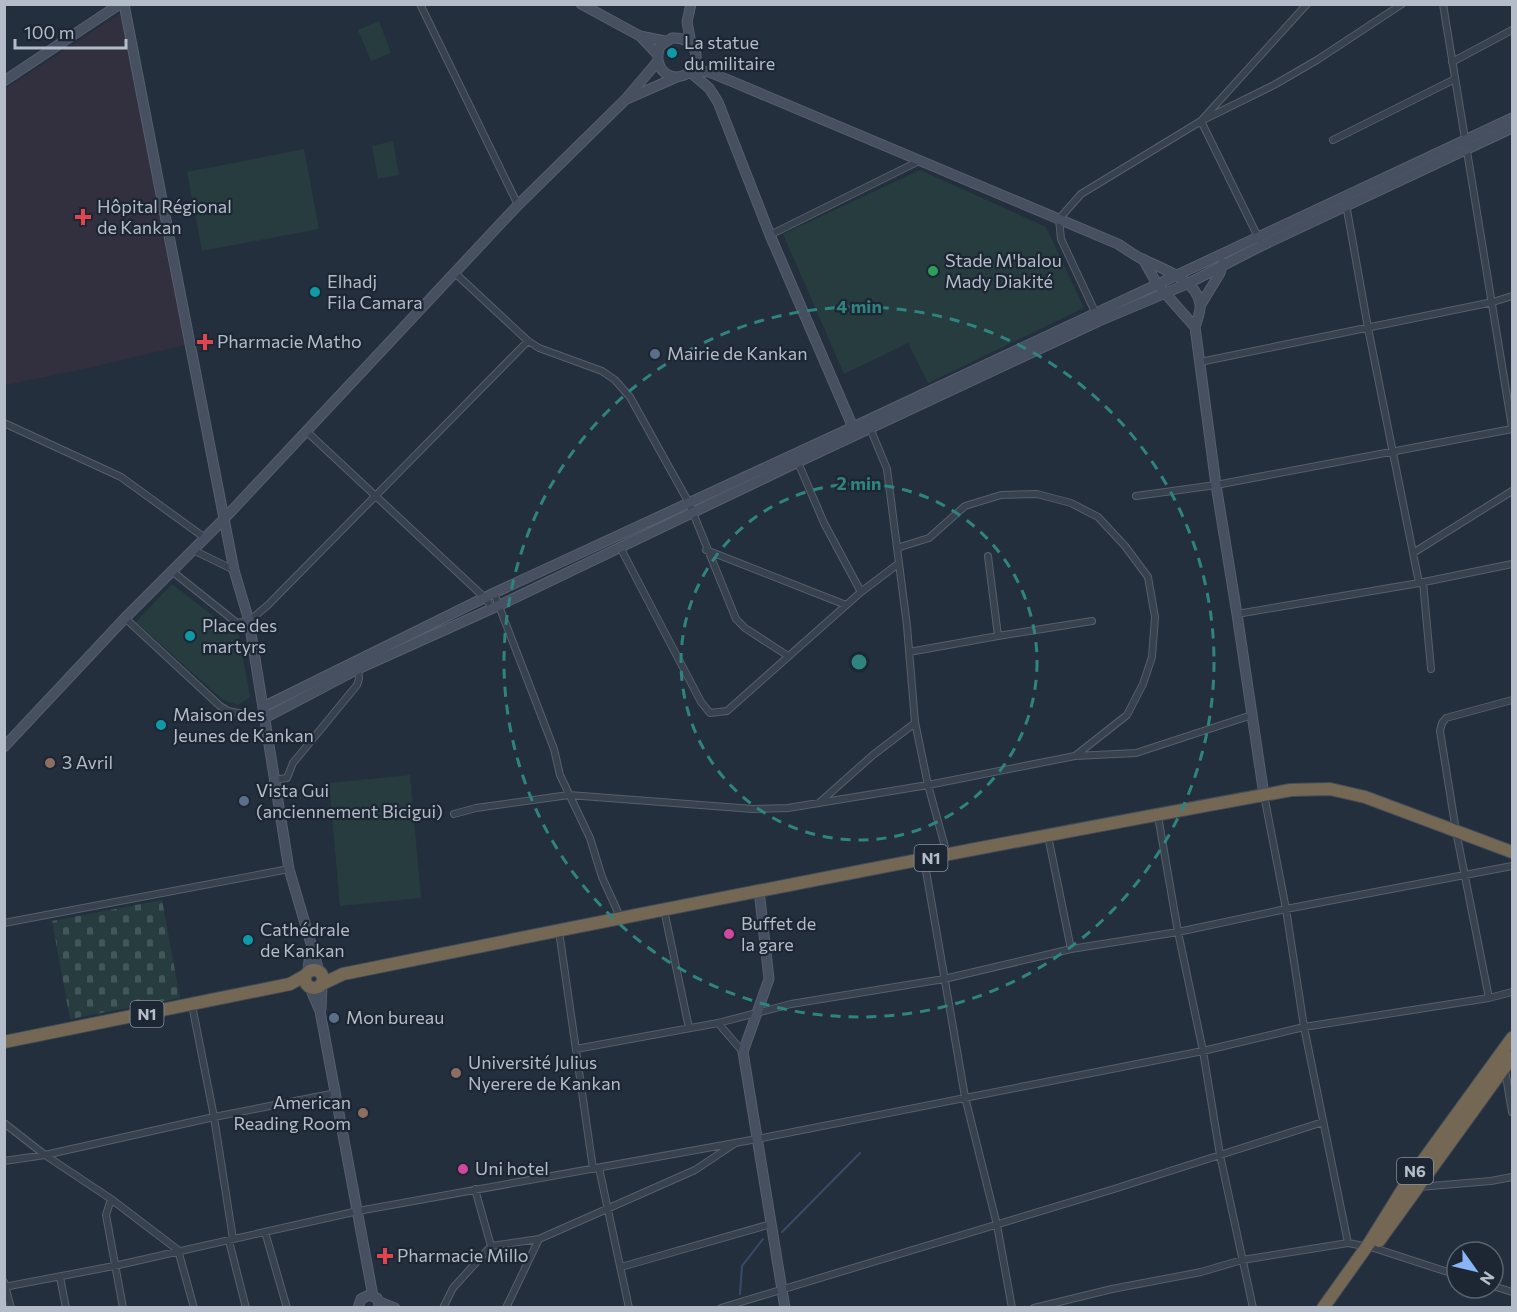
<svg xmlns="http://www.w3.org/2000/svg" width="1517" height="1312" font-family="Commissioner,sans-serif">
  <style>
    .medical { fill: #32303f }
    .cemetery { fill: url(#cemetery-stones) }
    .garden { fill: #263c3f }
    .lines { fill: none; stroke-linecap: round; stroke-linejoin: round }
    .stream { stroke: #394c67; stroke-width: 2 }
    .street-casing { stroke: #565f6c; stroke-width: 8 }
    .secondary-casing { stroke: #565f6c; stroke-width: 11 }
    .highway-casing { stroke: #434c59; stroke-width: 14 }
    .street { stroke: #38414e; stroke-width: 6 }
    .secondary { stroke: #465061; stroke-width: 9 }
    .highway { stroke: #746855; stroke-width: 12 }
    .ring { fill: none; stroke: #308480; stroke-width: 3; stroke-dasharray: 10 8 }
    .culture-dot { fill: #0f9aa8; stroke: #1d2633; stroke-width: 2 }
    .health-dot { fill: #e0444e; stroke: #1d2633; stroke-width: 2 }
    .leisure-dot { fill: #2e9e5b; stroke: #1d2633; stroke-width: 2 }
    .service-dot { fill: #5c6f8a; stroke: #1d2633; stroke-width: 2 }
    .education-dot { fill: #8d6e63; stroke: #1d2633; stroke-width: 2 }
    .hotel-dot { fill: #d1479c; stroke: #1d2633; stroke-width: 2 }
    .labels { text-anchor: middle; stroke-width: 4.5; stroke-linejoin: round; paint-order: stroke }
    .shield { fill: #1d2633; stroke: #878f9c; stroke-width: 1.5 }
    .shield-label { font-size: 16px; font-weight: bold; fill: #b4bcc9 }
    .poi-label { font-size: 18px; fill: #b4bcc9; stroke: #1d2633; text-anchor: start }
    .centre { fill: #308480; stroke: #1d2633; stroke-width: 3 }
    .ring-label { font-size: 18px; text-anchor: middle; font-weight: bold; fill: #308480; stroke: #1d2633; stroke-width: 4.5; stroke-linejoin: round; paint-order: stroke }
  </style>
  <defs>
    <pattern id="cemetery-stones" width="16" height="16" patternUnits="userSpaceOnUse" patternTransform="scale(1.5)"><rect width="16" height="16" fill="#263c3f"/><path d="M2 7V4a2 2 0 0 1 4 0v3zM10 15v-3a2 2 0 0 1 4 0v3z" fill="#435659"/></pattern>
  </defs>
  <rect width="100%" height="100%" fill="#242f3e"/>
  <path class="medical" d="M124,11L185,345L88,368L5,385V89Z"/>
  <path class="cemetery" d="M162,900L180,998L70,1019L52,921Z"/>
  <path class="garden" d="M379,21L391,53L371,61L358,30Z
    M393,141L399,175L378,179L372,146Z
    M304,149L319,229L202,251L187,172Z
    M920,170L1046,227L1084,308L928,383L908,343L844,374L783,234Z
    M172,584L239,636L250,697L238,705L223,700L136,622Z
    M410,775L421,898L340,906L329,783Z"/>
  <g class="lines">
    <path class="stream" d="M782,1232L860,1153
      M740,1294L742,1266L763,1239
      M737,1308V1306"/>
    <g class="street-casing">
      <path id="street" d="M420,4L518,205
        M1443,4L1512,427
        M1452,62L1512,30
        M1333,140L1455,79
        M1346,204L1368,328L1419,583
        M770,235L921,160
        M1259,239L1201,121L1307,4
        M455,273L528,341L539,348L602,371L615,380L630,397L689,503L736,619L745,628L788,656
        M1096,314L1061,239L1059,219L1081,194L1201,121L1274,85L1317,60L1402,4
        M1200,362L1493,302L1512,296
        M4,423L121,477L205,538
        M870,428L887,469L907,626L915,722L928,785L947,854
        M306,431L485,598L492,608
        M797,460L824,523L861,592
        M1136,496L1216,485L1512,429
        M620,547L701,702L710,713L727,711L861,592L898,564
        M897,548L929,538L965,506L1001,495L1037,494L1071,503L1098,517L1125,546L1148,577L1155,617L1152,657L1143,684L1127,715L1075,756
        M193,550L234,570
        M706,550L846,605
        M1413,553L1512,491
        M988,556L998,636
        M173,572L237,623L249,621L268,605L528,341
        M1423,582L1431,669
        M494,593L554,749L560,775L590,838L602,877L621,919
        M1237,614L1419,583L1512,564
        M125,618L220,706L228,711L265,718
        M909,652L998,636L1092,621
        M273,780L287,778L293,763L357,685L359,679L358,666
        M1264,795L1286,909L1304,1027L1348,1243L1374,1248L1457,1275
        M819,803L873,755L915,723
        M454,814L476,808L569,795L753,809L788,808L928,785L1075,756L1136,753L1252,715
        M1158,816L1178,932L1203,1051L1220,1155L1253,1308
        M1048,836L1071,949
        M924,859L965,1097L997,1225L1012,1308
        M664,910L689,1028
        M4,923L289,869
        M559,931L593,1169
        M1489,998L1456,831L1440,731L1442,723L1446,718L1512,700
        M192,1005L214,1117L233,1239
        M718,1023L743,1052
        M576,1049L718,1023L791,1004L944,979L1071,949L1178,932L1286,909L1512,866
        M1505,1070L1512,1112
        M4,1123L45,1155L111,1199L178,1250L194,1308
        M4,1161L45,1155L214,1117L336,1093
        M599,1168L629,1308
        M1419,1187L1491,1181L1512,1177
        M475,1189L491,1246L539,1239
        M111,1199L106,1215L123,1308
        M265,1232L287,1308
        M229,1241L246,1308
        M621,1267L771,1224
        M60,1277L66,1308
        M4,1282L11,1308
        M1493,1286L1512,1292
        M4,1287L114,1266L358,1211L757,1139L1203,1051L1304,1027L1489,998L1512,992
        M443,1308L453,1288L491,1246
        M506,1308L539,1239L695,1170L734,1144
        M721,1308L1114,1189L1323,1122
        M1034,1308L1112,1289L1201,1272L1242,1260L1348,1243"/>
    </g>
    <g class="secondary-casing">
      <path id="secondary" d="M124,4L234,570L249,621L289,869L319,971
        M581,4L640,36L665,41
        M691,4L687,22L691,43
        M640,36L657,54
        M692,70C702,53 692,37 672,38L660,46C651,70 673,87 692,70L709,72L738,84L1118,244C1126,249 1134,255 1142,259C1161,268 1197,280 1200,304C1201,312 1197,320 1195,327L1216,485L1237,614L1264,795
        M690,72L709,88L718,102L770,235L855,432
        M4,81L120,4
        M627,99L677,77
        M1143,259L1157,284L1195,327
        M1200,306L1220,273L1223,263
        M263,707L494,593L853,427L1512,118
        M265,718L358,669L500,605L798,462L1099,321L1187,284L1261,246L1512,128
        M4,747L125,618L224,519L518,205L625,100L658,61
        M759,890L769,979L743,1052L785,1308
        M308,972L310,949
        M310,988L320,1011L373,1296
        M321,1009L322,985
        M380,1302L395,1308
        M358,1308L361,1299L369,1295L377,1298L380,1308"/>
    </g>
    <g class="highway-casing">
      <path id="highway" d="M305 979a9 9 0 1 1 18 0a9 9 0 1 1-18 0Z
        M322,984L343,974C658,910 974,848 1291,790L1330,789L1365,797L1512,852
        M4,1042L290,984L306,975
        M1379,1241L1512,1057
        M1323,1308L1370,1242L1406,1184L1512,1038"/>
    </g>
    <use href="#street" class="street"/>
    <use href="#secondary" class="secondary"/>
    <use href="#highway" class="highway"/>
  </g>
  <g class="ring">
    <circle cx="859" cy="662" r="178"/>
    <circle cx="859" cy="662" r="355"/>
  </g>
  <g class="culture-dot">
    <circle cx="672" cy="53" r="6"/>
    <circle cx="315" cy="292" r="6"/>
    <circle cx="190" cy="636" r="6"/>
    <circle cx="161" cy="725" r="6"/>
    <circle cx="248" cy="940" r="6"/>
  </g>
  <g class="health-dot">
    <path d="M80 208h6v6h6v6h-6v6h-6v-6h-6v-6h6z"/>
    <path d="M202 333h6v6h6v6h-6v6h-6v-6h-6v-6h6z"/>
    <path d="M382 1247h6v6h6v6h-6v6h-6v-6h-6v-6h6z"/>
  </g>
  <circle class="leisure-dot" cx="933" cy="271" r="6"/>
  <g class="service-dot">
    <circle cx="655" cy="354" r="6"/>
    <circle cx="244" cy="801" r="6"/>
    <circle cx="334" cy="1018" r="6"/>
  </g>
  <g class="education-dot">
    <circle cx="50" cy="763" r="6"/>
    <circle cx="456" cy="1073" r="6"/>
    <circle cx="363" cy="1113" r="6"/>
  </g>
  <g class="hotel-dot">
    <circle cx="729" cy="934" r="6"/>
    <circle cx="463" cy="1169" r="6"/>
  </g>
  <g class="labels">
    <g class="shield">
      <rect x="914.5" y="845" width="33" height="26" rx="4.5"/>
      <rect x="130.5" y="1001" width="33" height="26" rx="4.5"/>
      <rect x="1397" y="1158" width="36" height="26" rx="4.5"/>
    </g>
    <g class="shield-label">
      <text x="931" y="864">N1</text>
      <text x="147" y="1020">N1</text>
      <text x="1415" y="1177">N6</text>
    </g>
    <g class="poi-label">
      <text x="684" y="49">La statue<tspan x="684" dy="21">du militaire</tspan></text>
      <text x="97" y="213">Hôpital Régional<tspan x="97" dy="21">de Kankan</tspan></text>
      <text x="945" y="267">Stade M'balou<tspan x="945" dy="21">Mady Diakité</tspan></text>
      <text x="327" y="288">Elhadj<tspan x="327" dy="21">Fila Camara</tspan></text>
      <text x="217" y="348">Pharmacie Matho</text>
      <text x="667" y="360">Mairie de Kankan</text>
      <text x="202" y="632">Place des<tspan x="202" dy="21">martyrs</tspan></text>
      <text x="173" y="721">Maison des<tspan x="173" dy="21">Jeunes de Kankan</tspan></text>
      <text x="62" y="769">3 Avril</text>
      <text x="256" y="797">Vista Gui<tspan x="256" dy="21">(anciennement Bicigui)</tspan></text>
      <text x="741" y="930">Buffet de<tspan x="741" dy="21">la gare</tspan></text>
      <text x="260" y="936">Cathédrale<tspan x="260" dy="21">de Kankan</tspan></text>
      <text x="346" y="1024">Mon bureau</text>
      <text x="468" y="1069">Université Julius<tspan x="468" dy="21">Nyerere de Kankan</tspan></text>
      <text x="351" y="1109" text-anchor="end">American<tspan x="351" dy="21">Reading Room</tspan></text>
      <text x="475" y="1175">Uni hotel</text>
      <text x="397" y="1262">Pharmacie Millo</text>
    </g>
  </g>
  <circle cx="859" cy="662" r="9" class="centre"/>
  <g class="ring-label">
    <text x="859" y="313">4 min</text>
    <text x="859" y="490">2 min</text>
  </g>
  <rect width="1517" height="1312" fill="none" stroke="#b4bcc9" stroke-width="12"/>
  <g transform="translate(1475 1270) rotate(124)"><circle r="28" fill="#1d2633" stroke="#59626f" stroke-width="1.5"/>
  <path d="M0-4.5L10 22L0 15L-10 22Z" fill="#8ab4f8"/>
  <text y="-9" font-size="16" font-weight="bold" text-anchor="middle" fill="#b4bcc9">N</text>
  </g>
  <path d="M15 39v9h111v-9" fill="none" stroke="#b4bcc9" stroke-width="3"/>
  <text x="24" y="39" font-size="18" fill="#b4bcc9" stroke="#1d2633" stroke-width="4.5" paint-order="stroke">100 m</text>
</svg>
